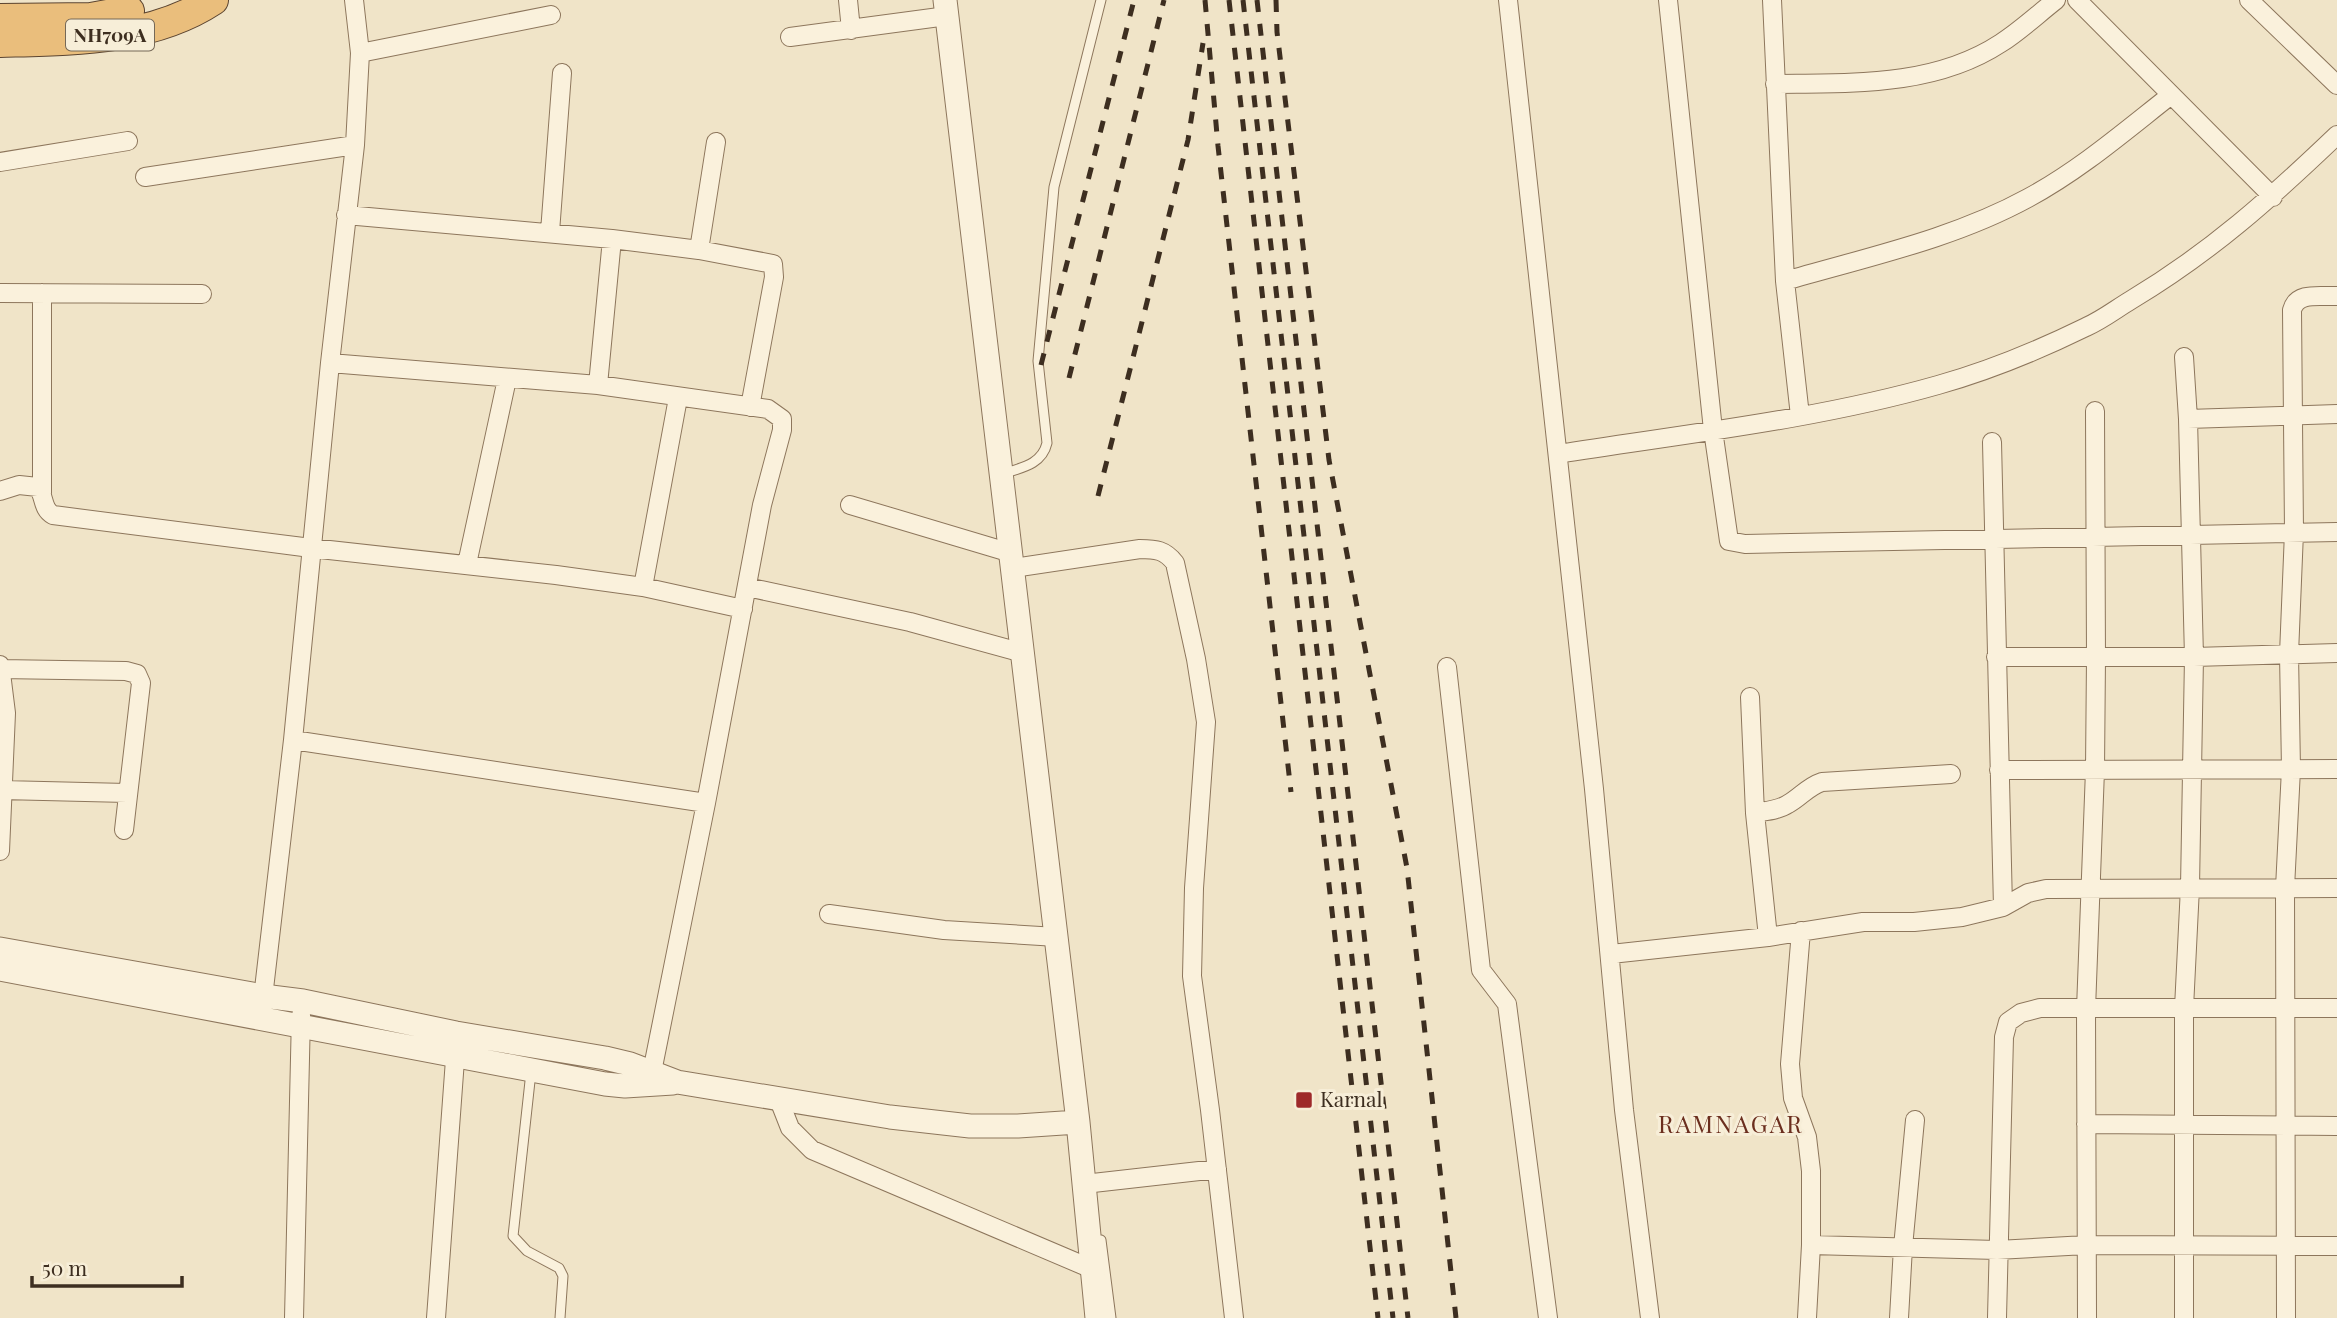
<svg xmlns="http://www.w3.org/2000/svg" width="2337" height="1318" font-family="'Playfair Display',serif">
  <style>
    .lines { fill: none; stroke-linecap: round; stroke-linejoin: round }
    .service-casing { stroke: #8d765c; stroke-width: 11 }
    .minor-casing { stroke: #8d765c; stroke-width: 20 }
    .tertiary-casing { stroke: #8d765c; stroke-width: 25 }
    .trunk-casing { stroke: #5b4430; stroke-width: 32 }
    .service { stroke: #faf1dc; stroke-width: 9 }
    .minor { stroke: #faf1dc; stroke-width: 18 }
    .tertiary { stroke: #faf1dc; stroke-width: 23 }
    .trunk { stroke: #eabe7c; stroke-width: 30 }
    .rail { stroke: #3d2e20; stroke-width: 5; stroke-dasharray: 12 12; stroke-linecap: butt }
    .poi-dot { fill: #9e2a2b; stroke: #f7eed8; stroke-width: 2.5 }
    .labels { text-anchor: middle; stroke-width: 6; stroke-linejoin: round; paint-order: stroke }
    .shield { fill: #f7eed8; stroke: #756857; stroke-width: 2 }
    .shield-label { font-size: 19px; font-weight: bold; fill: #3d2e20 }
    .poi-label { font-size: 21px; fill: #3d2e20; stroke: #f7eed8; text-anchor: start }
    .quarter-label { font-size: 24px; letter-spacing: 2px; fill: #6b2e1e; stroke: #f7eed8 }
  </style>
  <rect width="100%" height="100%" fill="#f0e4c8"/>
  <g class="lines">
    <g class="service-casing">
      <path id="service" d="M1002,474C1020,468 1042,465 1047,443L1038,361L1054,187L1101,0
        M531,1072L513,1236L527,1251L559,1268L563,1276L560,1318
        M1101,1240L1111,1318"/>
    </g>
    <g class="minor-casing">
      <path id="minor" d="M848,0L851,30
        M1508,0L1594,789L1624,1110L1650,1318
        M1668,0L1713,430L1729,541L1745,544L2337,532
        M1772,0L1785,281L1800,416
        M2077,0L2273,197
        M2249,0L2337,85
        M790,37L947,16
        M360,53L551,15
        M1775,84C1851,83 1934,87 2001,43C2020,31 2038,14 2056,0
        M0,162L128,141
        M145,177L355,145
        M346,215L612,239L699,250L773,264L774,277L750,407
        M550,232L562,73
        M699,250L716,142
        M1785,281C1867,257 1953,239 2028,198C2080,170 2125,131 2171,95
        M0,293L202,294
        M42,293V493
        M330,363L598,385L768,409L782,419V430L762,505L706,803L652,1072
        M598,385L612,239
        M2188,419L2337,414
        M1992,442L2003,907
        M1558,454C1684,434 1815,420 1938,385C1988,371 2039,350 2086,327C2102,320 2116,309 2131,300C2211,252 2270,199 2337,135
        M0,491L19,485L38,487C45,497 42,509 53,515L311,548L556,575L643,587L743,609
        M850,505L1011,553
        M467,564L507,379
        M1013,568L1140,549C1156,549 1165,550 1175,563L1196,659L1206,722L1194,888L1192,976L1210,1110L1234,1318
        M643,587L678,398
        M747,587L910,622L1023,653
        M1996,657H2194L2337,653
        M0,665L6,713L0,851
        M1447,667L1481,970L1507,1004L1548,1318
        M0,669L126,671L137,674L141,683L124,830
        M1750,697L1755,813L1768,937
        M293,740L706,803
        M1999,770L2337,769
        M2,790L127,793
        M1755,813C1766,811 1779,810 1788,804C1801,797 1807,787 1822,782L1951,774
        M829,914L944,930L1057,937
        M1801,931L1790,1064L1793,1098L1807,1137L1811,1171V1245L1807,1318
        M1611,954L1768,937L1863,922H1914L1962,917L2003,907L2028,893L2046,889L2337,888
        M262,1006L293,740L330,363L355,145L360,53L354,0
        M779,1100L790,1128L812,1150L1092,1269
        M2086,1124L2337,1126
        M1084,1184L1217,1169
        M1811,1245L1997,1250L2086,1245L2337,1246
        M294,1318L301,1015
        M436,1318L456,1046
        M1899,1318L1903,1247L1915,1120
        M1997,1318L2004,1037L2008,1022L2021,1013L2040,1008H2337
        M2087,1318L2086,1009L2095,770L2096,658L2095,411
        M2184,1318V1008L2190,887L2194,657L2188,419L2184,357
        M2286,1318L2285,888L2291,769L2289,654L2294,532L2292,310C2297,291 2321,297 2337,296"/>
    </g>
    <g class="tertiary-casing">
      <path id="tertiary" d="M945,0L1078,1122L1097,1318
        M0,949L263,996L303,1001L456,1033L605,1058L630,1064L677,1082L890,1117L970,1126H1018L1078,1122
        M0,969L605,1084L625,1086L673,1083"/>
    </g>
    <g class="trunk-casing">
      <path id="trunk" d="M0,19L91,18L129,11
        M0,42C71,40 151,41 213,0"/>
    </g>
    <use href="#service" class="service"/>
    <use href="#minor" class="minor"/>
    <use href="#tertiary" class="tertiary"/>
    <use href="#trunk" class="trunk"/>
    <path class="rail" d="M1205,0L1218,146L1291,792
      M1229,0L1378,1318
      M1243,0L1393,1318
      M1257,0L1408,1318
      M1276,0L1277,32L1329,460L1407,868L1456,1318
      M1041,365L1134,0
      M1069,378L1164,0
      M1098,496L1188,140L1203,43"/>
  </g>
  <rect class="poi-dot" x="1295" y="1091" width="18" height="18" rx="3.5"/>
  <g class="labels">
    <rect class="shield" x="66" y="19.5" width="88" height="31" rx="5"/>
    <g class="shield-label">
      <text x="110" y="42">NH709A</text>
    </g>
    <g class="poi-label">
      <text x="1320" y="1107">Karnal</text>
    </g>
    <g class="quarter-label">
      <text x="1731" y="1133">RAMNAGAR</text>
    </g>
  </g>
  <path d="M32 1276v10h150v-10" fill="none" stroke="#3d2e20" stroke-width="3.5"/>
  <text x="42" y="1276" font-size="21" fill="#3d2e20" stroke="#f7eed8" stroke-width="5" paint-order="stroke">50 m</text>
</svg>
